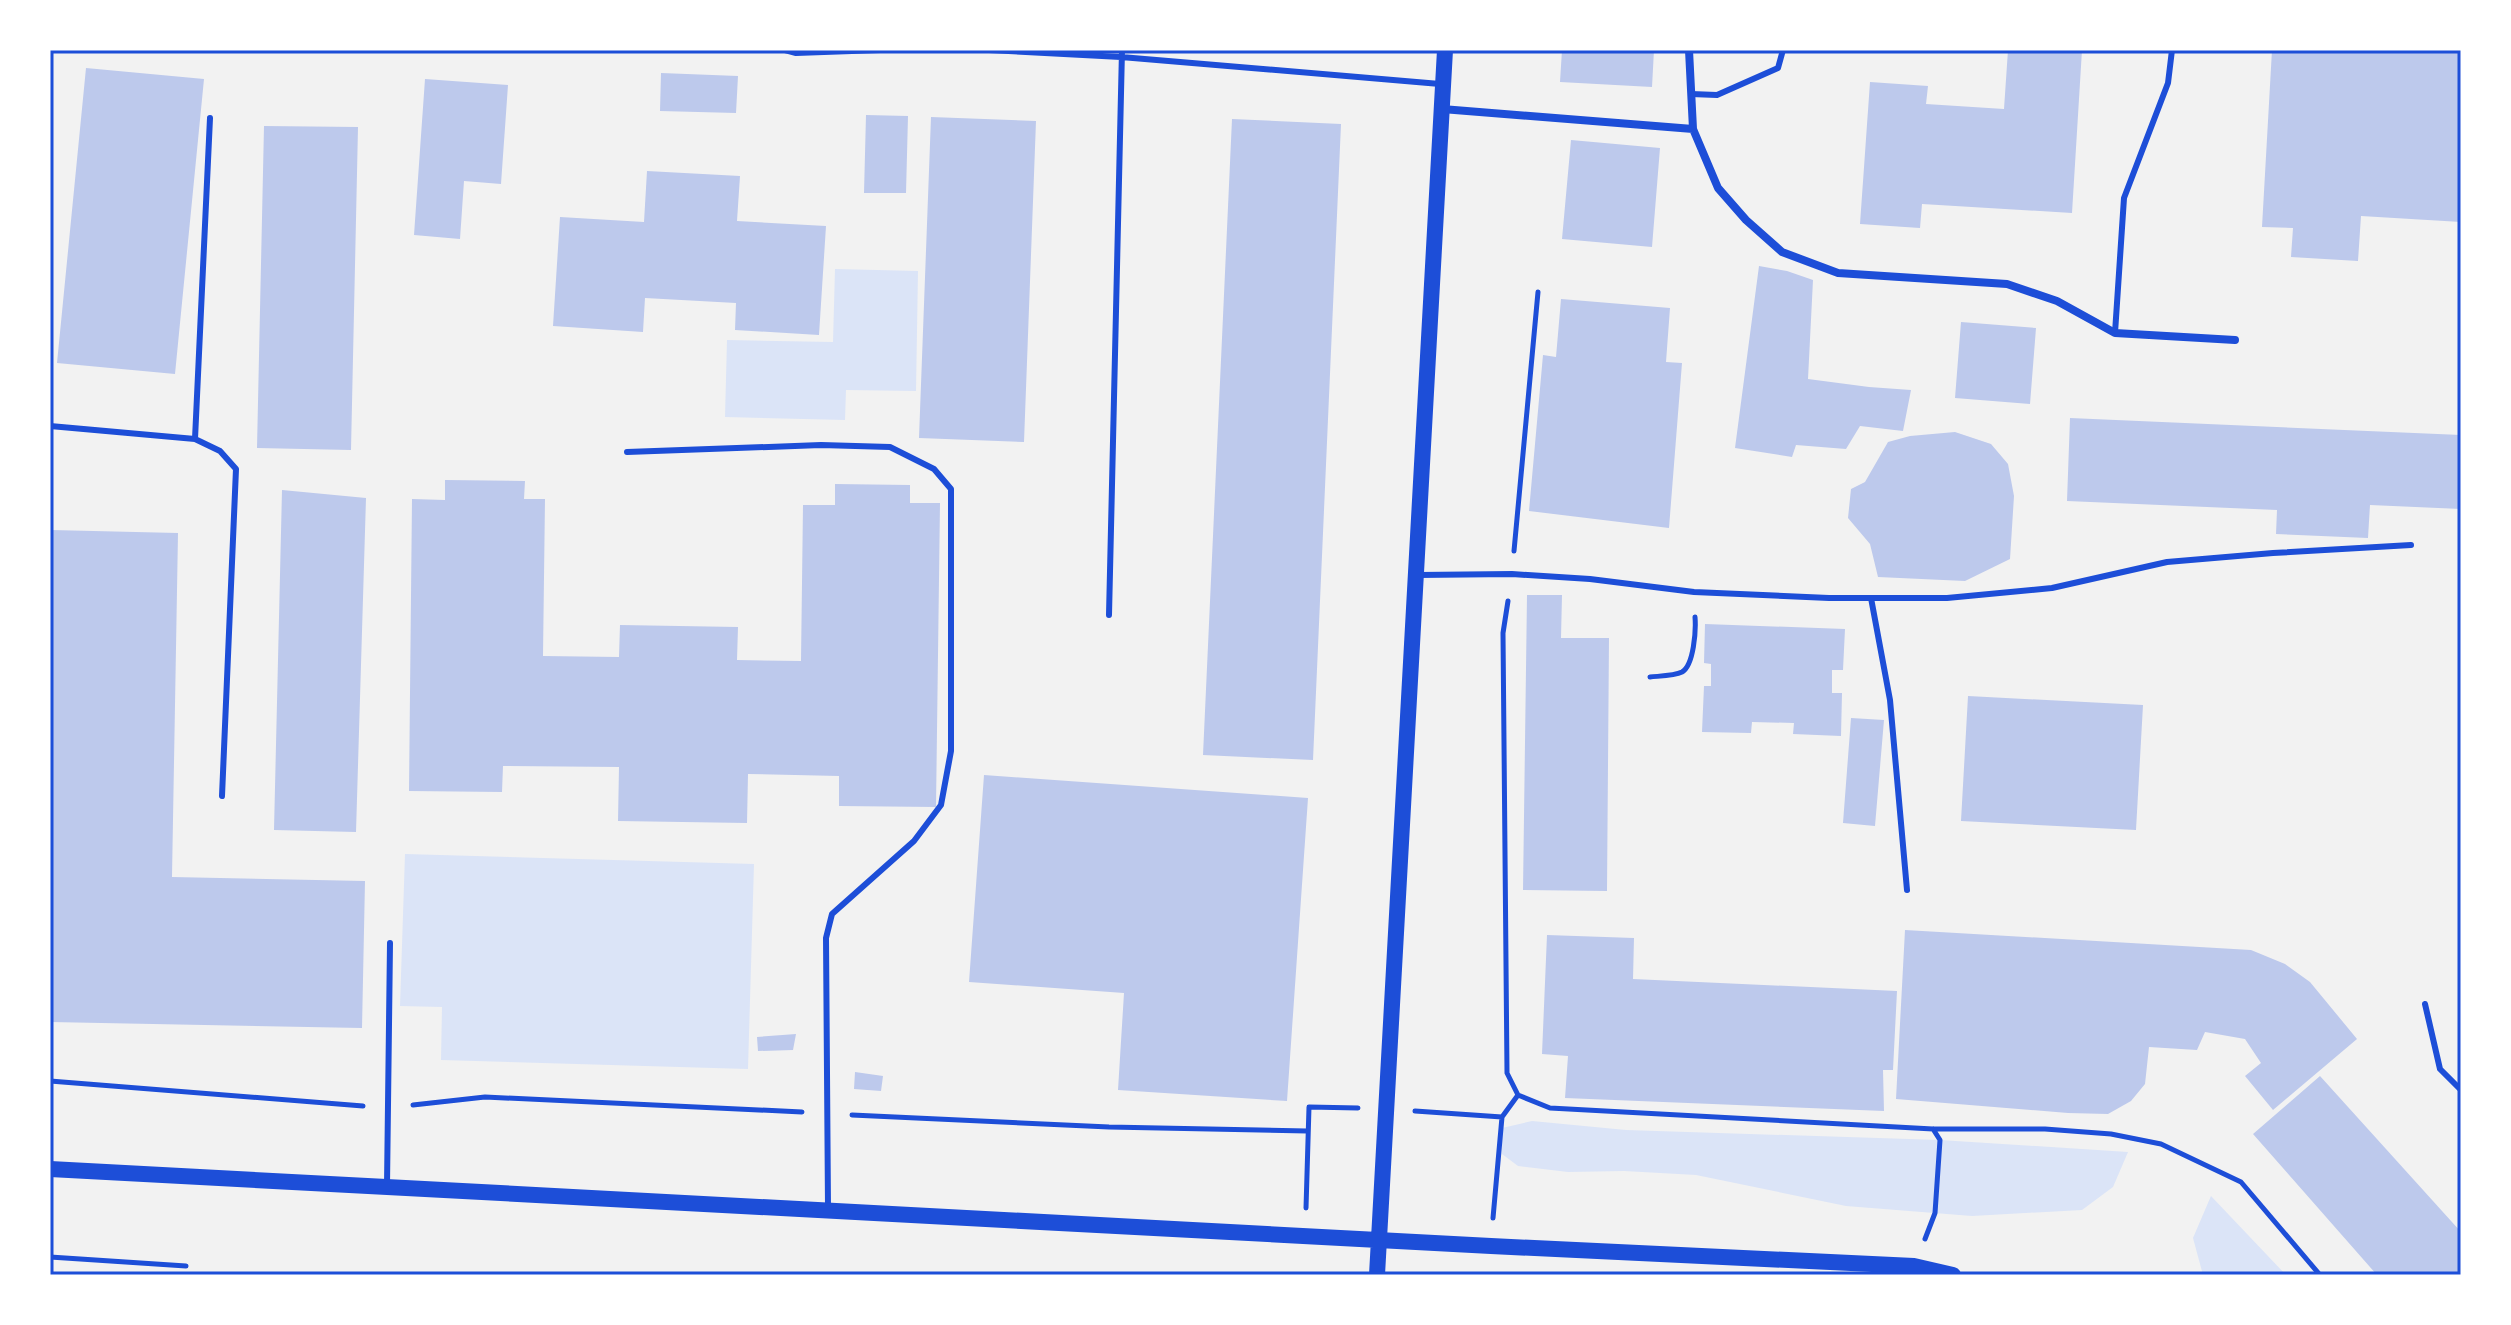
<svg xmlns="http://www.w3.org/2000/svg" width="2511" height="1325" font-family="Raleway,sans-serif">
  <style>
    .green { fill: #dbe4f7 }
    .building { fill: #bdc9ec }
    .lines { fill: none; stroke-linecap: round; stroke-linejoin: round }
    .path { stroke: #1d4ed8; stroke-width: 5 }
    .service { stroke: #1d4ed8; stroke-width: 6 }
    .minor { stroke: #1d4ed8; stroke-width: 8 }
    .secondary { stroke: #1d4ed8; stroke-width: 16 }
    .neatline { fill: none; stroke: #1d4ed8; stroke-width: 3 }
  </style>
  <rect width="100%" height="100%" fill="#f2f2f2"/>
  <path class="green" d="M835,269L918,271L916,391L846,390L845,420L725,417L727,340L833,342Z
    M405,854L754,864L748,1069L441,1060L442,1007L400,1006Z
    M1532,1121L1626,1130L1940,1140L2128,1152L2113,1187L2082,1210L1972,1216L1846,1206L1696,1175L1624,1171L1568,1172L1518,1166L1502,1154V1128Z
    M2211,1196L2286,1275H2203L2193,1238Z"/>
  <path class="building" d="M1562,50H1654L1652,87L1560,82Z
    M2008,50H2082L2072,213L1922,204L1920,228L1860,224L1870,82L1928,86L1926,104L2004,109Z
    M2272,50H2461V222L2361,216L2358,261L2291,257L2293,228L2262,227Z
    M86,68L204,79L175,374L57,363Z
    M661,73L738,76L736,113L660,111Z
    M425,79L508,85L501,184L464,181L460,239L414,235Z
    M866,115L908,116L906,193H864Z
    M931,117L1036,121L1024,442L919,438Z
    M1232,119L1341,124L1313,760L1203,755Z
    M264,126L358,127L351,450L257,448Z
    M1571,140L1660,148L1652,247L1562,239Z
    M647,171L740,176L737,221L826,226L819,335L735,330L736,303L645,298L643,332L553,326L560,217L644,222Z
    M1759,266L1787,271L1813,280L1808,379L1869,387L1911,390L1903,431L1860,426L1846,449L1796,445L1792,457L1735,448Z
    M1561,299L1670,308L1666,362L1682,363L1669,528L1529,511L1543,355L1556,357Z
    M1961,322L2036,328L2030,404L1955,398Z
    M2070,418L2461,435V509L2370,505L2368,538L2276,534L2277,510L2067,501Z
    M1955,432L1991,444L2008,464L2014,496L2010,559L1965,581L1878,577L1870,544L1848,518L1851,489L1865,482L1888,442L1910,436Z
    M445,480L525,481L524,499H545L543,656L619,657L620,625L738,627L737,660L801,661L803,505H835V484L910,485V503H940L936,807L839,806V776L748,774L747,823L618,821L619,767L503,766L502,792L409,791L412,499L445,500Z
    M282,490L366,498L356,832L274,830Z
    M51,530L178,533L172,877L365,881L362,1028L50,1022Z
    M1527,595H1562L1561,638H1609L1607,891L1523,890Z
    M1705,624L1845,629L1843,670H1832V693H1842L1841,736L1793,734L1794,723L1752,722L1751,733L1702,732L1704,686H1711V664L1704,663Z
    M1968,696L2143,705L2136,830L1961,821Z
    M1851,718L1884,720L1875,826L1843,823Z
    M984,775L1308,798L1287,1101L1118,1090L1124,993L969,982Z
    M1905,930L2251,950L2285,964L2310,982L2357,1039L2273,1110L2245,1076L2261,1063L2245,1039L2205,1032L2197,1050L2149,1047L2145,1084L2131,1101L2108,1114L2068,1113L1896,1099Z
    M1547,935L1634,938L1633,979L1897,991L1893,1070H1883L1884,1111L1565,1098L1568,1056L1542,1054Z
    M796,1034L793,1050L758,1051L757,1037Z
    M855,1072L883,1076L881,1091L854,1089Z
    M2320,1076L2461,1232V1275H2377L2253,1134Z"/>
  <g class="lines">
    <path class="path" d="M1514,551L1538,292
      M1508,601L1503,633L1507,1073L1518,1095L1550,1108L1933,1129H2045L2111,1134L2161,1144L2241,1182L2320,1275
      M1650,677C1659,676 1674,676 1682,672C1694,665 1696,630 1695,617
      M50,1081L363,1106
      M413,1105L485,1097L802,1112
      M1415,1111L1502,1117
      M852,1115L1109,1127L1307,1131
      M1306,1208L1309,1107L1358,1108
      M1493,1218L1502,1117L1518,1095
      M1925,1239L1935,1213L1940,1140L1933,1129
      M50,1257L186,1266"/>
    <path class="service" d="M785,50L796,53L880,50
      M989,50L1121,57L1440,84
      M1691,94L1717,95L1778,68L1783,50
      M2115,333L2124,198L2168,83L2172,50
      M50,426L195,439L220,451L236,469L222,796
      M195,439L210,118
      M627,452L821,445L890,447L934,469L951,489V751L941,805L914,841L832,914L826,938L828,1207
      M1418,575L1512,574L1590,579L1694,592L1829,598H1947L2052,588L2167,562L2273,553L2411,545
      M1871,598L1890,700L1907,890
      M1109,615L1122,50
      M2425,1004L2440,1069L2461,1090
      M387,1186L390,943"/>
    <path class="minor" d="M1689,50L1693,129L1718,188L1746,220L1782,252L1838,273L2007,284L2057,301L2115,333L2235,340
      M1442,109L1693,129"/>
    <path class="secondary" d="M50,1169L1491,1246L1914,1266L1953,1275
      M1377,1275L1445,50"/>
  </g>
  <rect width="2511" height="1325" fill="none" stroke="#ffffff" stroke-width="104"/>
  <rect x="52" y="52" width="2407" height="1221" class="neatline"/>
</svg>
